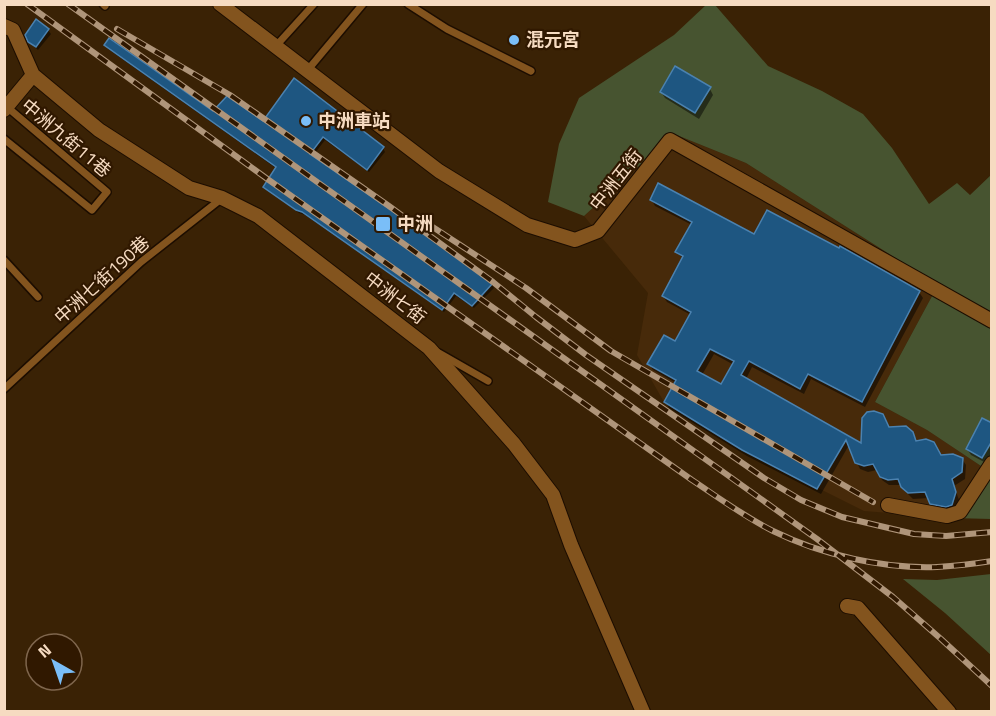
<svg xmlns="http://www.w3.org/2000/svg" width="996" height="716" font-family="'Titillium Web','Noto Sans TC',sans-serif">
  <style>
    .built { fill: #472a0a }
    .green { fill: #475430 }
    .shadow { fill: #0007; fill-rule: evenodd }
    .building { fill: #1e5681; stroke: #4b82b0; stroke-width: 1.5; fill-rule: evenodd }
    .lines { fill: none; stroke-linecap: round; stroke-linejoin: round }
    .lane-casing { stroke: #1c0d01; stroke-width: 10 }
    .street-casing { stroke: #1c0d01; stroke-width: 16 }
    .lane { stroke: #83541e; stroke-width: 7 }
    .street { stroke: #83541e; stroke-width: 14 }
    .rail-casing { stroke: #af957a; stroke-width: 6 }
    .rail { stroke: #301800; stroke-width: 4; stroke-dasharray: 11; stroke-linecap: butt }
    .poi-dot { fill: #7abef8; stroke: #301800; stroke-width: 2 }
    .labels { text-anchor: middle; stroke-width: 4.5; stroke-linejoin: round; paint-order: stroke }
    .poi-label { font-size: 18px; font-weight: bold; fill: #f6dbc1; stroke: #301800; text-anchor: start }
    .street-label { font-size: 18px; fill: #f6dbc1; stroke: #301800 }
  </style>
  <rect width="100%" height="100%" fill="#3a2205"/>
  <path class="built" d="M674,134L746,163L938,285L875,402L927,430L981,466L952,518L864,511L742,450L664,402L637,355L648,293L584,216Z"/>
  <path class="green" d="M706,5H715L768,66L822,91L863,114L892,148L929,204L957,183L970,195L991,175V519L952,518L981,466L927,430L875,402L938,285L746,163L674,134L584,216L548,202L559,144L579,98L674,35Z
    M991,574V655L945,613L903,579L937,580Z"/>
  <path class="shadow" d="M48,30L51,34L38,50L29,41Z
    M106,45L213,113L383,148L385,152L369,172L325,140L312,157L492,284L494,288L474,308L456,296L444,312L305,215L299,213L267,190L264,187L277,169L108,49Z
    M710,89L713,95L699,119L665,98L661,92Z
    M651,199L919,292L923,298L865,407L811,379L804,394L752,367L746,379L862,446L891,435L912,433L917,442L941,457L962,459L966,465L965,479L954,486L959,500L957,509L936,510L929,498L913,499L907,493L902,485H889L882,480L877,470L868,472L860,469L849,445L821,494L747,456L669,408L666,402L676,383L653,370L649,364L675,343L691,315L667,302L663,296L683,259L677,252L692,225L655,206ZM714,354L734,365L722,387L702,375Z
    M992,425V454L986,463L971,455L967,449Z"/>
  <path class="building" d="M36,19L49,29L36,47L28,42L25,35Z
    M109,38L213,111L227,96L263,121L294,78L384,147L367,170L323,137L310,154L479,271L493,283L472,306L454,293L442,310L302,212L296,210L263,187L276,167L104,45Z
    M675,66L711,87L695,113L660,92Z
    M658,183L754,234L767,210L839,248L840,246L920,291L862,402L808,374L800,389L749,361L741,375L861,443L862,418L867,412L874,411L883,414L889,427L906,426L913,432L916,441L926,439L934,442L941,455L953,454L963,458L962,472L952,479L956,492L952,505L946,507L930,504L925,492L908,493L901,487L898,479L888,480L880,477L873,464L864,466L855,463L846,440L817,489L742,450L664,402L676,380L647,364L664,335L675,341L691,312L662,296L683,256L675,252L692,222L650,200ZM710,349L734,361L721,384L697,371Z
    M982,418L992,423V441L982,458L966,449Z"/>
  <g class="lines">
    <g class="lane-casing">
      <path id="lane" d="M103,4L105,6
        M408,4L447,29L531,71
        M275,47L314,4
        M306,72L363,4
        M4,139L92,210L107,192L7,107
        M4,260L38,297
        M439,353L488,381
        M4,389L141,262L221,199"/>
    </g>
    <g class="street-casing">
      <path id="street" d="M220,4L439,171L527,225L575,240L598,231L670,140L992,321
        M4,26L13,30L33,75L99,130L189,188L222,198L258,216L429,348L514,444L553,495L571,545L643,712
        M4,110L33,75
        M888,505L947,516L960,512L992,463
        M847,606L858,608L949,712"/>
    </g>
    <use href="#lane" class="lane"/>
    <use href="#street" class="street"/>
    <g class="rail-casing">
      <path id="rail" d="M27,4L266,178L692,480C719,498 745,517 773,531C822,555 883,569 937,567C955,566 973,564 992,561
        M68,4L817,539L893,597L941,639L992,686
        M117,29L230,95L389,206L493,282L536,317L586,355L764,478L801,500L842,517L914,534L946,536L992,532
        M422,220L526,288L611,351L873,502"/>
    </g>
    <use href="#rail" class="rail"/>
  </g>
  <g class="poi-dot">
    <circle cx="514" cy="40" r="6"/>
    <circle cx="306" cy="121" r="6"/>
    <rect x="375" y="216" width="16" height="16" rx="3"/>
  </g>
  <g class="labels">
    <g class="poi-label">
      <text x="526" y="46">混元宮</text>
      <text x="318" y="127">中洲車站</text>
      <text x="397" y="230">中洲</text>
    </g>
    <g class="street-label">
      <text transform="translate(66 138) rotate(40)" y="6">中洲九街11巷</text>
      <text transform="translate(616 180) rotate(-52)" y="6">中洲五街</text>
      <text transform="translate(102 280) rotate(-42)" y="6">中洲七街190巷</text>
      <text transform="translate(395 298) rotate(38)" y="6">中洲七街</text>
    </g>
  </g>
  <rect width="996" height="716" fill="none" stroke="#f6dbc1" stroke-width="12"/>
  <g transform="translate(54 662) rotate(320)"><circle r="28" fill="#301800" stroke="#7f664d" stroke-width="1.5"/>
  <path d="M0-4.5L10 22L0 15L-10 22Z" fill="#7abef8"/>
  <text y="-9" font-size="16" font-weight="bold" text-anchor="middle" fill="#f6dbc1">N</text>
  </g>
</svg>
